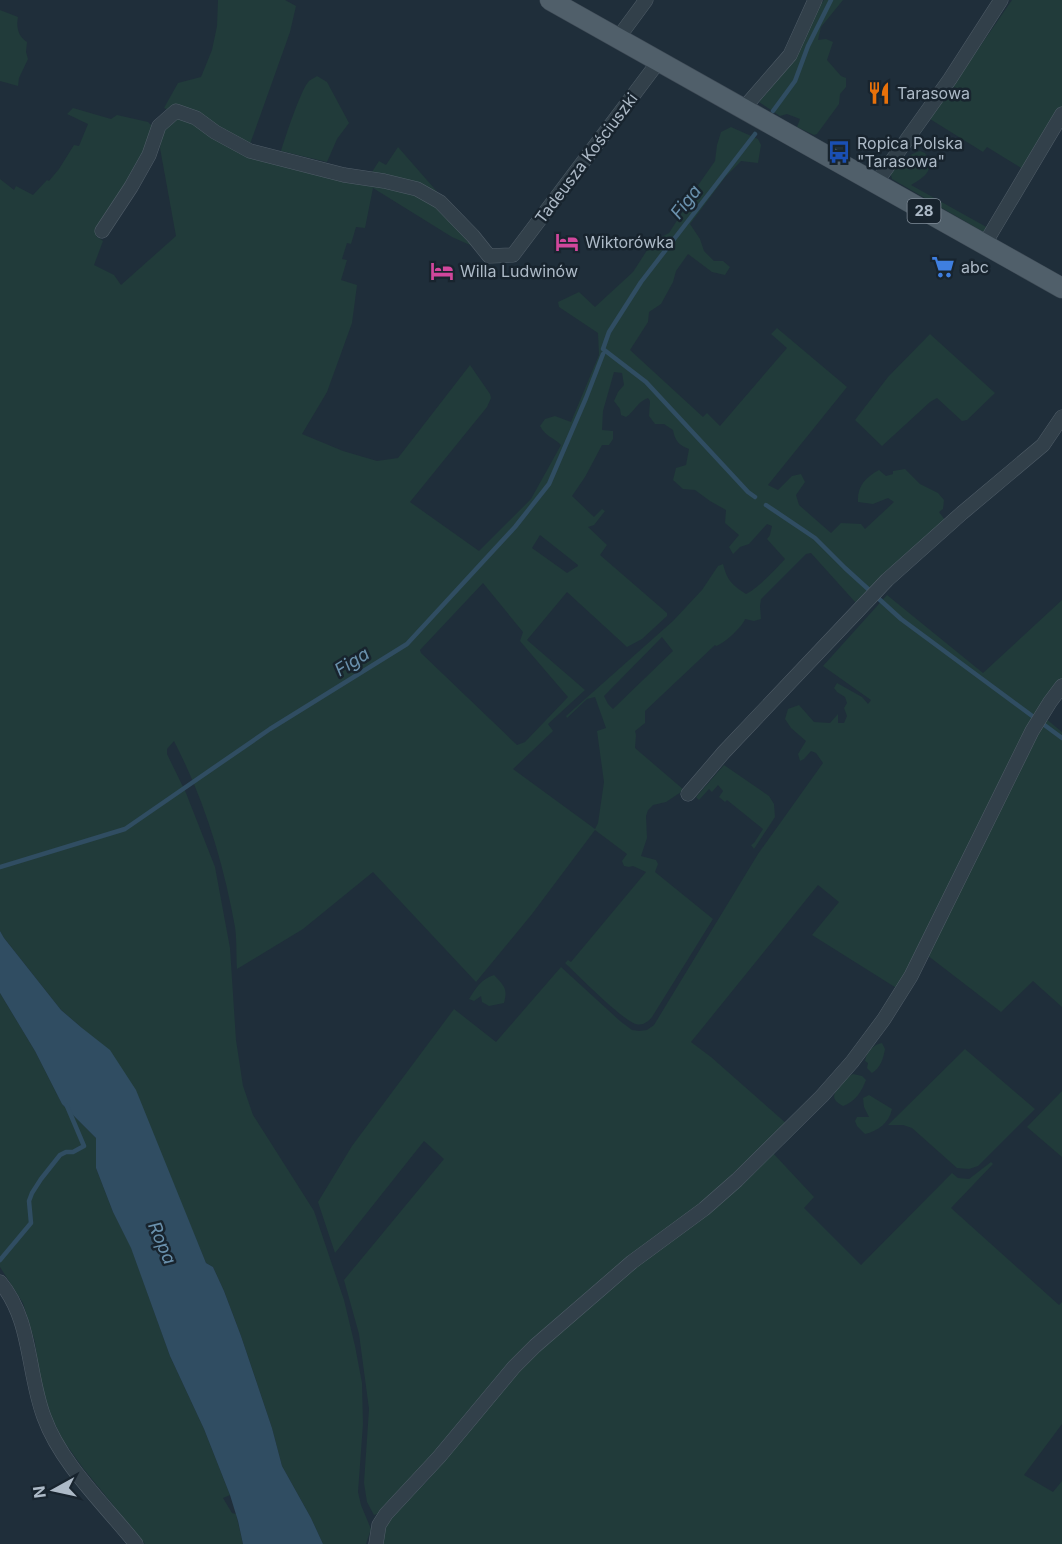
<svg xmlns="http://www.w3.org/2000/svg" width="1062" height="1544" font-family="Inter,sans-serif">
  <style>
    .green { fill: #213b3a; fill-rule: evenodd }
    .water { fill: #304d62 }
    .lines { fill: none; stroke-linecap: round; stroke-linejoin: round }
    .stream { stroke: #304d62; stroke-width: 4.5 }
    .minor-casing { stroke: #505d68; stroke-width: 15 }
    .primary-casing { stroke: #3f4b56; stroke-width: 21 }
    .minor { stroke: #32404a; stroke-width: 14 }
    .primary { stroke: #505f6a; stroke-width: 20 }
    .labels { text-anchor: middle; stroke-width: 5; stroke-linejoin: round; paint-order: stroke }
    .shield { fill: #18242e; stroke: #808d99; stroke-width: 1.5 }
    .shield-label { font-size: 15px; font-weight: bold; fill: #adbac7 }
    .poi-label { font-size: 16px; fill: #adbac7; stroke: #18242e; text-anchor: start }
    .street-label { font-size: 16px; fill: #adbac7; stroke: #18242e }
    .water-label { font-size: 18px; font-style: italic; fill: #6a91ad; stroke: #18242e }
  </style>
  <rect width="100%" height="100%" fill="#1f2e3a"/>
  <path class="green" d="M218,0H285L296,6L290,32L249,147L164,108L178,83L201,77L212,50L217,26Z
    M824,0H843L821,27L818,40L826,39L833,42L827,60L841,76L846,78V87L840,94L839,104L817,134L814,135L797,127L800,119L787,114L780,116L759,102L784,72L817,10Z
    M1012,0H1062V109L1026,171L987,147L983,152L930,119Z
    M0,10L18,17C16,27 18,36 27,42L26,52L28,59L19,78L18,86L0,81Z
    M317,76L327,82L349,123L337,139L327,162L281,151C285,138 301,89 309,81C311,79 315,78 317,76Z
    M73,108L111,119L117,115L148,122L154,128L153,135L108,215C100,221 97,226 96,236L103,241L94,265L114,275L121,285L176,236L160,148L162,134L166,127L172,119L180,117L193,121L236,149L416,193L435,204L479,249L452,237L373,188L365,228L356,227L351,244L347,243L342,259L347,260L341,280L357,285L352,323L327,392L302,434L343,451L377,461L398,458L470,365L490,394L491,398L487,407L410,502L479,551L531,499L561,445C553,437 546,437 540,426L545,419L555,416L571,422L599,355L598,333L559,307L558,302L579,292L595,307L633,272L653,241L669,233L685,208L692,194L715,161L717,145L721,132L731,127L758,139L761,145L758,163L741,161L726,176L690,224L700,239L704,251L714,261H723L730,267L725,275L712,272L688,254L676,271L673,282L661,304L649,312L648,322L630,350L703,417L707,413L720,426L787,348L771,334L777,328L847,387L768,485L778,490L792,476L801,474L805,482L796,495L799,505L831,533L841,523L861,524L865,529L894,502L888,498L873,504L858,502C857,486 866,477 879,470L886,476L893,474V471L905,469L920,484L938,493L944,500L943,509L939,512L948,524L856,603L811,553L806,554L761,599L760,606L761,619L754,621L745,619C743,626 724,644 716,646L715,645L645,711V723L635,731L636,735L635,748L684,790L666,802L653,805L648,810L646,816L647,838L641,856L656,860L658,864L655,872L713,919L652,1017C648,1022 642,1026 636,1024C623,1021 577,974 565,963L568,960L571,962L646,872L633,866L629,867L624,866L622,861L627,854L595,830L532,914L476,982L373,872L303,929L237,969C236,956 237,941 235,927C224,864 204,799 174,741L167,749V754L186,793L215,867L230,948L236,1040L243,1086L253,1115L314,1211L344,1300L355,1346L362,1383L363,1424L358,1492L361,1505L371,1529L366,1544H323L311,1518L282,1466L272,1428L241,1336L224,1291L213,1267L206,1263L174,1187L82,1028L61,1010L4,938L0,931V179L14,190L16,186L33,195L47,180L49,181L59,169L74,145L79,146L88,124L67,114ZM614,372L622,373L624,385L618,392L614,401L620,409L621,415L626,417C635,411 637,402 648,398L650,401L649,416L655,424H664L673,430C675,441 679,445 689,449L686,465L676,468L673,480L683,489L695,490L710,501L726,510L725,523L739,535L729,547L733,554L740,547L749,544L767,524L772,526L770,535L767,539L785,559C776,569 758,588 746,594C732,585 727,580 723,564L718,566L702,590L673,621L566,716L567,718L587,699L595,697L606,728L597,731L604,782L598,823L595,829L513,769L553,731L548,724L585,690L527,640L567,592L627,647L642,639L667,616V613L600,555L607,545L588,527L594,525L605,511L602,509L594,517L572,496L585,477L602,445H609L613,439V431L602,430L603,411ZM540,535L578,565V566L567,573L532,548ZM483,583L523,632L520,641L568,697L525,742L517,745L421,653L420,650ZM662,637L673,651L613,709L608,704L604,696Z
    M398,147L440,195L438,198L372,172L379,161L386,165Z
    M920,151L925,153C935,170 926,176 911,185L990,229L987,234L892,179L890,171C897,164 911,153 920,151Z
    M930,334L995,393L967,420L962,421L937,398L930,402L882,446L855,420L888,377Z
    M887,595L983,673L1062,600V679L1037,714L898,989L812,935L839,902L818,885L691,1042L711,1057L788,1125L703,1206L522,1351L384,1512L374,1515L367,1502L364,1483L369,1409L359,1334L344,1280L444,1159L424,1141L335,1253L318,1202L352,1146L454,1009L496,1042L561,967L620,1021L632,1030L639,1031L647,1030L654,1025L758,854L823,763L816,753L811,751L804,759L800,761L798,754L806,741L791,728L785,719L788,709L799,705L814,722L830,723L838,714V723H844L847,716L844,708L847,703L845,697L837,692L834,688L837,683L862,697L868,704L871,700L823,666Z
    M1045,718L1062,732V1007L1033,981L1001,1012L927,955Z
    M724,765L769,796L774,804L775,817L754,849L751,845L754,843L763,829L727,800L725,802L719,797L723,791L718,785L712,792L709,789L699,800L696,797Z
    M494,975C504,986 508,988 504,1003L489,1006L482,1002L481,996L474,1001L469,999C476,988 481,979 494,975Z
    M0,993L35,1051L62,1104L96,1138V1168L113,1212L131,1247L170,1356L204,1429L230,1495L223,1498L232,1513L236,1514L243,1544H145L83,1468L63,1440L51,1416L40,1380L35,1342L23,1303L0,1267Z
    M882,1043L885,1049C883,1059 881,1067 872,1073L867,1068L868,1063L865,1061C866,1052 874,1044 882,1043Z
    M965,1049L1035,1109L978,1166L969,1169L957,1168L912,1128L903,1125H888Z
    M853,1074L862,1076L866,1080C862,1091 855,1102 843,1106C830,1099 833,1094 841,1085C845,1080 847,1077 853,1074Z
    M1062,1091V1157L1027,1127Z
    M869,1095L892,1109C889,1123 878,1131 865,1134L857,1126L855,1121L857,1117H869L864,1107L863,1098Z
    M771,1151L814,1197L804,1208L861,1265L952,1173L958,1178L969,1179L991,1162L993,1164L951,1208L1059,1305L1062,1302V1424L1024,1475L1053,1492L1062,1481V1544H382L383,1529L394,1515L430,1478L518,1369L640,1260Z"/>
  <path class="water" d="M0,931L4,938L61,1010L82,1028L110,1050L136,1090L206,1263L213,1267L224,1291L241,1336L272,1428L282,1466L311,1518L323,1544H243L238,1521L230,1495L204,1429L170,1356L131,1248L113,1212L96,1168V1138L62,1104L35,1051L0,993Z"/>
  <g class="lines">
    <path class="stream" d="M773,111L795,81L808,46L831,0
      M755,497L748,492L646,382L603,349L609,332L641,282L755,134
      M766,505L815,538L845,568L901,619L1062,738
      M0,867L125,829L270,729L407,644L515,527L549,484L586,398L603,354
      M0,1260L31,1223L29,1201L32,1193L41,1179L60,1155L66,1152H73L84,1146L67,1106"/>
    <g class="minor-casing">
      <path id="minor" d="M618,38L646,0
        M743,109L790,55L815,0
        M876,183L950,79L1001,0
        M102,231L131,187L149,155L159,126L176,111L196,118L215,132L250,151L344,175L384,181L417,189L440,202L473,236L489,256L513,255L659,61
        M984,245L1062,114
        M688,794L724,752L887,580L962,513L1043,445L1062,417
        M0,1282C32,1320 27,1372 44,1417C61,1464 105,1505 136,1544
        M376,1544L379,1525L386,1514L439,1457L514,1367L535,1346L632,1262L704,1209L737,1180L822,1096L852,1062L884,1019L911,976L1032,731L1050,702L1062,686"/>
    </g>
    <g class="primary-casing">
      <path id="primary" d="M550,0L1062,288"/>
    </g>
    <use href="#minor" class="minor"/>
    <use href="#primary" class="primary"/>
  </g>
  <defs>
    <g id="restaurant-bare" transform="scale(1.8)"><path d="M-5-6h1v4h1v-4h1v4h1v-4h1v5L-1.5 .5V6h-2V.5L-5-1ZM5-6V6H3V1.5H1.5Q1.5-4 5-6Z" fill="#e8710a" stroke="#18242e" stroke-width="2.5" paint-order="stroke"/></g>
    <g id="bus-bare" transform="scale(1.8)"><path d="M-5-6H5V4H4V6H2V4H-2V6H-4V4H-5ZM-3.5-4V0h7V-4ZM-3.5 1.2v1.5H-2V1.2ZM2 1.2v1.5H3.5V1.2Z" fill="#1a4fb4" stroke="#18242e" stroke-width="2.5" paint-order="stroke"/></g>
    <g id="hotel-bare" transform="scale(1.8)"><path d="M-6-4.5h1.5V1H6V5H4.5V3h-9V5H-6ZM-4 0a1.8 1.8 0 1 1 3.6 0ZM.5 0V-2.5h3Q6-2.5 6 0Z" fill="#d1479c" stroke="#18242e" stroke-width="2.5" paint-order="stroke"/></g>
    <g id="supermarket-bare" transform="scale(1.8)"><path d="M-6-5.5h2.5l.6 2H6L4.5 2H-2.5L-4.4-4H-6ZM-1.5 3.2a1.3 1.3 0 1 0 .1 0ZM3 3.2a1.3 1.3 0 1 0 .1 0Z" fill="#3f7fe0" stroke="#18242e" stroke-width="2.5" paint-order="stroke"/></g>
  </defs>
  <g fill-rule="evenodd">
    <use href="#restaurant-bare" x="879" y="93"/>
    <use href="#bus-bare" x="839" y="152"/>
    <use href="#hotel-bare" x="567" y="242"/>
    <use href="#supermarket-bare" x="943" y="267"/>
    <use href="#hotel-bare" x="442" y="271"/>
  </g>
  <g class="labels">
    <rect class="shield" x="907.5" y="199" width="33" height="24" rx="4.5"/>
    <g class="shield-label">
      <text x="924" y="216">28</text>
    </g>
    <g class="poi-label">
      <text x="897" y="99">Tarasowa</text>
      <text x="857" y="149">Ropica Polska<tspan x="857" dy="18">"Tarasowa"</tspan></text>
      <text x="585" y="248">Wiktorówka</text>
      <text x="961" y="273">abc</text>
      <text x="460" y="277">Willa Ludwinów</text>
    </g>
    <g class="street-label">
      <text transform="translate(586 158) rotate(-53)" y="6">Tadeusza Kościuszki</text>
    </g>
    <g class="water-label">
      <text transform="translate(686 202) rotate(-52)" y="6">Figa</text>
      <text transform="translate(352 662) rotate(-32)" y="6">Figa</text>
      <text transform="translate(162 1243) rotate(67)" y="6">Ropa</text>
    </g>
  </g>
  <g transform="translate(54 1490) rotate(262)" stroke="#18242e" stroke-width="4.5" paint-order="stroke">
  <path d="M0-4.5L10 22L0 15L-10 22Z" fill="#adbac7"/>
  <text y="-9" font-size="16" font-weight="bold" text-anchor="middle" fill="#adbac7">N</text>
  </g>
</svg>
